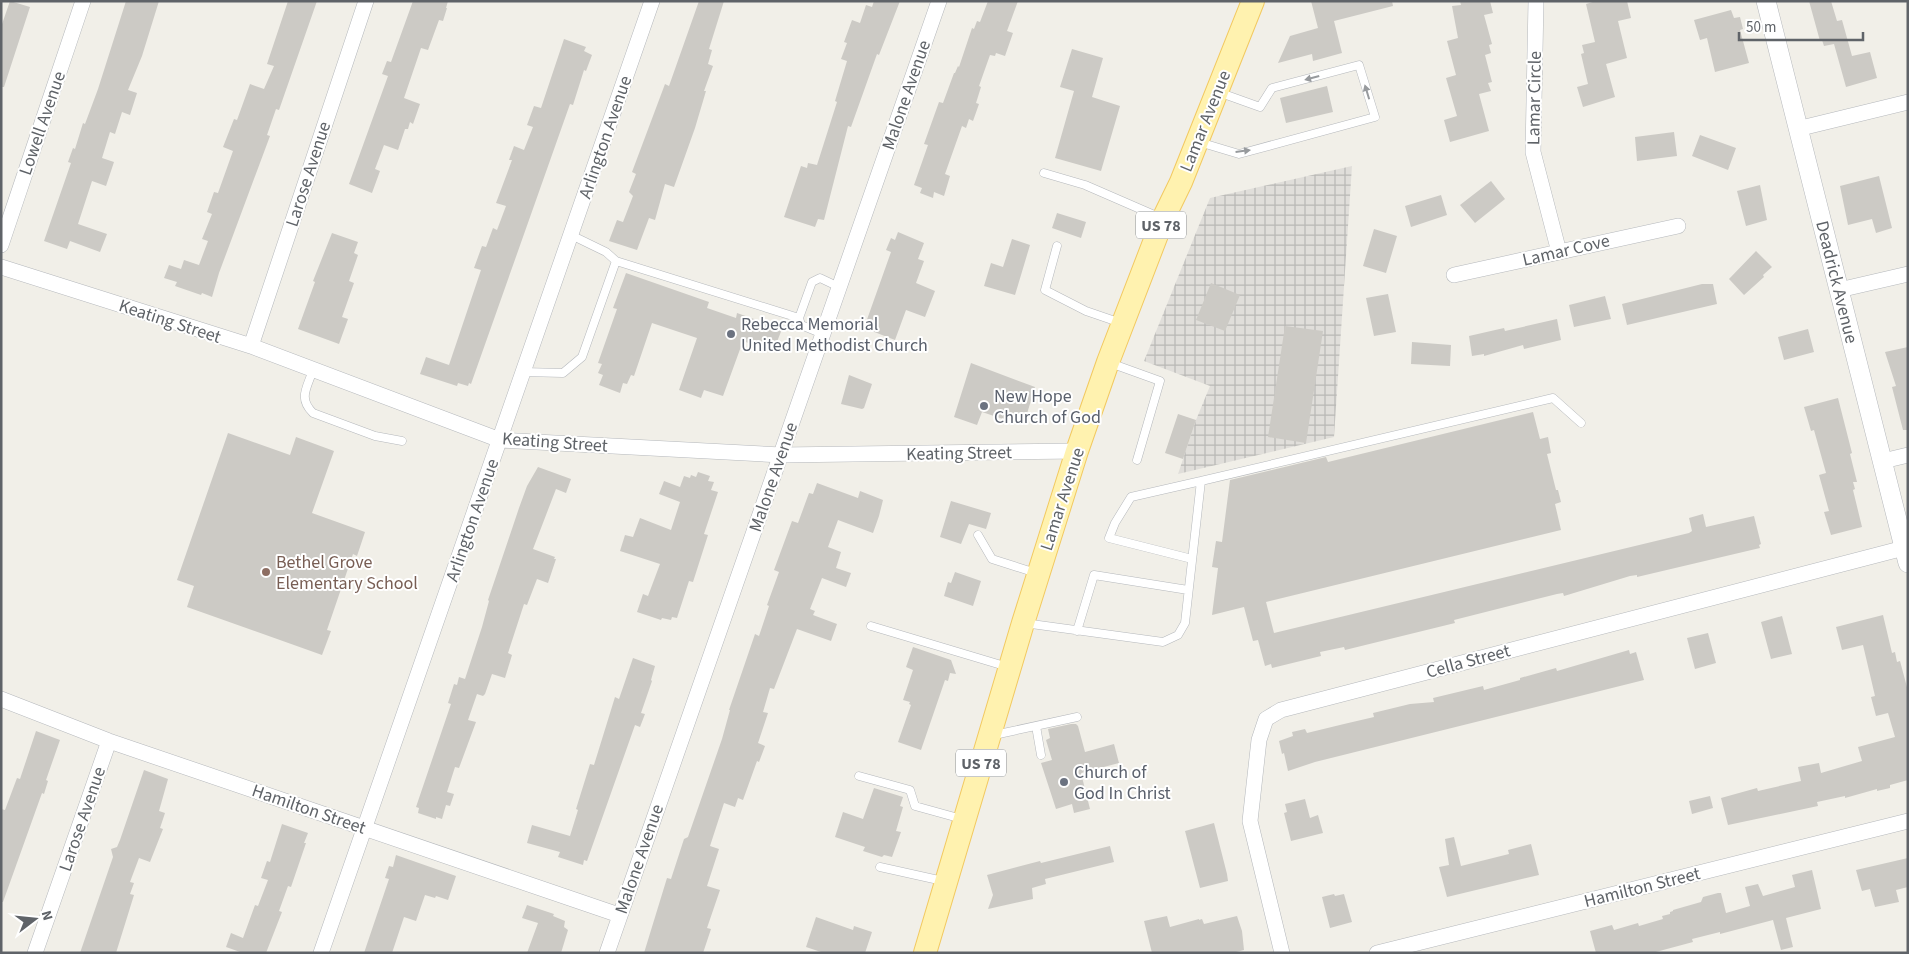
<svg xmlns="http://www.w3.org/2000/svg" width="1909" height="954" font-family="'Source Sans 3',sans-serif">
  <style>
    .industrial { fill: url(#industrial-grid) }
    .building { fill: #cccac5 }
    .lines { fill: none; stroke-linecap: round; stroke-linejoin: round }
    .service-casing { stroke: #b5b8bc; stroke-width: 9 }
    .minor-casing { stroke: #b5b8bc; stroke-width: 16 }
    .tertiary-casing { stroke: #b5b8bc; stroke-width: 20 }
    .primary-casing { stroke: #f2c960; stroke-width: 24 }
    .service { stroke: #fff; stroke-width: 8 }
    .minor { stroke: #fff; stroke-width: 15 }
    .tertiary { stroke: #fff; stroke-width: 19 }
    .primary { stroke: #fff2af; stroke-width: 22 }
    .oneway { fill: #979a9d }
    .worship-dot { fill: #6b7280; stroke: #fff; stroke-width: 2 }
    .education-dot { fill: #8d6e63; stroke: #fff; stroke-width: 2 }
    .labels { text-anchor: middle; stroke-width: 4; stroke-linejoin: round; paint-order: stroke }
    .shield { fill: #fff; stroke: #8f9295; stroke-width: 1 }
    .shield-label { font-size: 16px; font-weight: bold; fill: #5f6368 }
    .street-label { font-size: 18px; fill: #5f6368; stroke: #fff }
    .worship-label { font-size: 18px; fill: #5b616d; stroke: #fff; text-anchor: start }
    .education-label { font-size: 18px; fill: #785e54; stroke: #fff; text-anchor: start }
  </style>
  <defs>
    <pattern id="industrial-grid" width="8" height="8" patternUnits="userSpaceOnUse" patternTransform="scale(1.25)"><rect width="8" height="8" fill="#e0deda"/><path d="M0 4h8M4 0v8" fill="none" stroke="#b9b8b5"/></pattern>
  </defs>
  <rect width="100%" height="100%" fill="#f1efe8"/>
  <path class="industrial" d="M1352,166L1334,437L1178,474L1196,420L1210,386L1144,361L1210,198Z"/>
  <path class="building" d="M10,1L30,7L4,87H1V27Z
    M126,1H159L142,56L128,90L137,93L130,115L122,112L115,134L110,132L102,158L114,162L106,186L92,181L78,224L107,234L100,252L70,241L67,249L44,241L71,163L68,162L73,148L75,149L83,123L85,124L98,89Z
    M288,1H317L279,110L276,109L267,135L270,136L219,273L212,297L202,293L201,295L175,286L177,282L164,278L169,265L181,269L184,260L199,265L208,241L202,239L212,214L207,212L214,192L218,193L233,151L223,147L234,119L237,120L250,84L264,89L274,66L267,64Z
    M413,1H448L446,8H447L443,21L439,20L428,50L421,48L404,98L420,104L413,124L410,122L408,129H405L398,150L384,145L375,169L380,171L372,193L349,184L388,76L382,74L387,61L391,62Z
    M699,1H724L709,49L712,50L708,64L713,66L704,91H706L695,128L674,187L665,184L655,220L649,218L637,250L609,241L617,220L623,222L633,196L629,192L636,174L632,172L665,84L669,86Z
    M874,1H900L879,55L877,54L851,127L848,126L824,220L818,219L815,227L784,217L801,166L807,168L808,163L817,165L837,102L835,101L847,61L841,59L847,43L844,42L852,20L860,23L866,5L872,7Z
    M988,1H1018L1007,31L1013,33L1005,56L996,53L995,56L990,55L979,86L981,87L976,103L979,104L973,121L969,119L966,128L962,126L945,174L950,176L944,196L934,192L933,198L920,193L922,188L914,185L928,145L924,144L939,102L943,103L954,73H955L958,66L959,67L972,28L974,29L977,21L980,22Z
    M1311,1H1392L1393,6L1334,21L1342,53L1313,61L1312,54L1278,63L1290,36L1318,28Z
    M1460,1H1490L1493,13L1484,15L1492,44L1489,45L1491,53L1485,55L1492,82L1488,83L1491,91L1479,94L1489,131L1450,142L1444,120L1457,116L1446,78L1456,75L1447,41L1458,38L1452,6L1461,5Z
    M1596,1H1627L1631,18L1618,21L1627,58L1606,64L1615,97L1583,107L1577,87L1588,84L1581,54L1584,53L1582,45L1595,42L1586,4Z
    M1809,1H1831L1837,21L1842,20L1852,56L1870,52L1877,78L1846,87L1834,44L1824,46L1822,40L1820,41Z
    M1731,10L1734,18L1740,17L1743,29L1740,30L1749,63L1715,72L1707,38L1700,40L1694,20Z
    M564,39L586,47L584,51L592,55L586,71L584,70L573,105L570,104L471,384L469,383L468,386L458,383L457,386L420,374L426,357L449,365L481,270L474,268L482,246L486,247L493,228L497,230L506,206L496,203L512,160H509L514,146L524,150L533,127L527,125L534,106L541,108Z
    M1072,49L1103,58L1092,97L1120,106L1101,171L1055,158L1074,91L1060,87Z
    M1327,86L1333,112L1286,123L1280,98Z
    M1674,132L1677,156L1637,161L1635,137Z
    M1700,135L1736,148L1728,170L1692,156Z
    M1879,176L1892,228L1876,233L1872,219L1848,225L1840,186Z
    M1491,181L1505,199L1475,223L1460,205Z
    M1760,185L1767,220L1746,226L1737,191Z
    M1441,195L1447,215L1411,227L1405,206Z
    M1057,213L1086,222L1081,238L1052,228Z
    M1374,229L1397,236L1386,273L1363,266Z
    M898,232L924,243L918,259L924,261L916,283L935,291L925,317L906,310L895,340L864,328L891,252L886,250L891,238L895,240Z
    M332,233L358,242L354,253L358,255L349,281L354,283L342,317L348,319L339,344L298,329L315,282L313,281Z
    M1012,239L1030,245L1015,295L984,286L991,263L1003,267Z
    M1756,251L1772,267L1763,275L1764,277L1744,295L1729,279Z
    M626,273L709,302L707,308L736,318L737,313L782,329L773,352L743,341L723,396L704,390L701,398L679,390L697,338L652,323L634,376L631,375L627,384L623,383L620,393L599,385L603,375L598,373L602,364L598,363L617,309L613,308Z
    M1211,283L1240,295L1225,331L1196,320Z
    M1702,284H1713L1717,304L1627,325L1622,304Z
    M1388,294L1396,332L1374,336L1366,298Z
    M1605,296L1611,319L1574,327L1569,305Z
    M1557,319L1561,340L1524,349L1523,345L1484,356V354L1472,356L1469,336L1504,328L1505,331Z
    M1285,326L1323,331L1306,443L1268,437Z
    M1808,329L1814,352L1784,360L1778,337Z
    M1412,342L1451,345L1450,366L1411,364Z
    M1908,347V430H1903L1892,387L1896,386L1885,352Z
    M971,363L1035,387L1026,417L1025,416L1021,425L982,412L977,425L954,417Z
    M849,375L872,384L864,408L862,409L841,404Z
    M1838,398L1852,453L1850,454L1857,482H1853L1855,489L1853,490L1862,527L1831,535L1824,512L1829,511L1819,475L1826,473L1814,430L1811,431L1804,407Z
    M1533,412L1540,439L1548,437L1551,453L1547,454L1556,490H1558L1561,502L1555,504L1561,530L1266,602L1274,633L1689,533L1692,531L1689,518L1703,514L1706,527L1754,516L1761,544L1759,545L1760,548L1637,577V575L1630,576L1564,596L1563,593L1557,594L1454,620L1455,623L1345,650L1344,647L1320,652L1321,656L1272,668L1271,664L1265,666L1258,640L1253,641L1244,607L1212,615L1218,568L1212,567L1216,541L1222,542L1230,480L1326,457L1328,462Z
    M1178,414L1196,420L1183,459L1165,453Z
    M228,433L290,455L296,437L334,451L312,513L365,532L357,556L353,554L327,630L331,631L322,655L187,607L194,586L177,580Z
    M538,467L571,479L566,493L556,489L533,549L555,557L554,559H556L548,583L537,579L527,605L524,604L508,653L512,655L505,678L492,674L485,694L483,696L477,694L468,720L476,722L459,768L455,767L447,792L454,794L450,806L446,805L442,819L436,817V819L418,813L419,808L416,807L451,704L448,703L454,684L457,685L459,677L465,679L482,627L489,601L488,600L519,508L527,486Z
    M698,472L710,476L708,481L714,482L711,490L718,492L704,534L708,535L693,582L689,581L677,618L672,617L671,620L662,618L661,620L637,612L643,594L648,596L660,564L620,551L625,535L633,537L640,518L671,530L680,502L659,494L664,481L680,487L684,476L690,478L691,475L696,477Z
    M817,483L858,498L860,491L883,500L879,516L873,533L838,520L828,547L841,552L836,568L851,573L846,587L822,578L810,609L815,611L813,615L837,624L831,641L797,629L774,689L770,688L763,712L768,713L758,743L765,746L759,762L757,761L743,800L738,798L735,807L724,803L710,846L719,849L707,886L720,890L707,928L711,929L703,953H644L667,878L671,879L684,839L688,837L722,739L730,710H729L755,634L759,636L769,606L767,605L779,572L774,570L792,521L798,523L809,493L813,494Z
    M951,501L991,513L986,529L969,524L961,544L940,537Z
    M955,572L981,581L973,606L944,596L948,582L951,583Z
    M1883,615L1892,653L1895,652L1897,662L1900,661L1908,691V780L1890,785V788L1877,791V789L1845,798V796L1817,802L1818,806L1728,825L1721,798L1757,788L1758,791L1801,781L1798,767L1819,763L1821,773L1862,761L1858,747L1895,737L1888,713L1876,716L1871,697L1875,696L1863,645L1842,650L1836,627Z
    M1782,616L1792,654L1771,659L1761,622Z
    M1708,633L1716,663L1695,669L1687,638Z
    M913,647L951,660L956,674L950,673L948,681L945,680L921,750L898,742L911,705L909,704L910,702L903,700L913,670L906,667Z
    M1629,650L1630,654L1636,652L1644,680L1315,762L1288,771L1284,753L1282,754L1279,741L1293,736L1292,732L1305,729L1307,733L1344,724L1374,717L1373,713L1410,704L1434,702L1433,698L1483,686L1484,690L1520,680V678L1556,668L1557,671Z
    M633,658L655,666L651,680L652,681L641,713L645,714L640,727L635,725L587,861L584,860L583,865L558,857L560,852L527,843L532,825L570,836L578,810L576,809L590,764L594,765L615,697L619,699Z
    M1071,724H1076L1078,726L1085,752L1114,744L1119,763L1081,773L1090,809L1074,813L1072,804L1056,809L1041,763L1052,760L1046,740L1050,738L1048,729Z
    M36,731L60,740L46,780L48,781L44,794L42,793L3,902H1V809L5,810L17,778L20,779Z
    M144,770L168,779L159,811L165,813L160,828L163,829L150,862L139,858L130,882L134,883L130,894L134,895L116,953H80L113,857L111,849L117,847L120,840Z
    M874,788L903,797L900,806L903,807L896,831L901,832L892,857L884,855L882,857L863,851L865,847L835,837L843,812L863,819Z
    M1710,796L1713,808L1692,814L1689,801Z
    M1305,799L1310,818L1318,815L1323,833L1291,841L1284,813L1287,812L1285,804Z
    M1214,823L1227,874L1228,881L1200,888L1185,831Z
    M282,824L308,833L304,843H306L291,887L288,886L279,911L282,912L266,953H243L226,947L231,933L243,938L255,905L258,906L268,880L261,878L267,861L270,862Z
    M1454,837L1461,866L1509,854L1508,850L1531,844L1539,875L1447,897L1439,867L1449,865L1445,839Z
    M1110,846L1114,862L1045,879L1046,884L1032,888L1033,899L988,909L993,895L987,875L1040,861L1041,863Z
    M396,855L456,876L448,900L436,896L435,898L425,895L416,921L404,917L392,953H364L389,879L385,878L389,866L393,867Z
    M1908,858V887L1896,890L1899,902L1875,907L1870,889L1862,891L1861,888L1856,870Z
    M1812,870L1821,909L1786,918L1793,947L1781,950L1773,920L1720,934V932L1692,939L1693,942L1652,953H1596L1590,931L1612,925L1614,930L1638,923L1639,926L1663,919L1662,916L1670,914V912L1673,911V910L1701,902L1703,897L1718,893H1721L1726,913L1750,906L1745,887L1758,884L1763,896L1795,887L1792,875Z
    M1334,894L1335,896L1344,894L1352,922L1330,928L1322,897Z
    M527,905L554,914L553,916L565,921L564,927L568,930L561,953H527L538,923L522,918Z
    M1167,916L1170,927L1199,919V920L1202,919L1204,924L1237,916L1242,931L1244,950L1232,953H1152L1144,921Z
    M816,917L853,930L854,926L872,932L865,953H824L806,947Z"/>
  <g class="lines">
    <g class="service-casing">
      <path id="service" d="M1199,142L1239,154L1375,117L1359,65L1272,88L1260,107L1218,92
        M1044,173L1085,185L1161,218
        M1057,246L1045,290L1086,311L1121,323
        M616,261L799,318
        M823,334L801,325L799,318L812,282L820,278L839,287
        M1110,363L1160,381L1137,460
        M313,370C307,388 298,398 313,413L375,436L402,441
        M523,372L563,373L582,357L616,261L606,252L571,235
        M978,535L992,559L1036,573
        M1192,559L1109,538L1115,523L1131,497L1201,481
        M1024,623L1163,642L1178,635L1185,623L1201,481L1553,398L1581,423
        M871,626L1008,667
        M1077,631L1094,575L1188,590
        M1036,726L1041,755
        M994,735L1077,717
        M859,776L910,790L915,806L962,819
        M880,867L943,881"/>
    </g>
    <g class="minor-casing">
      <path id="minor" d="M1536,1L1533,152L1559,252
        M1797,129L1908,102
        M1,245L83,1
        M1,267L251,346L500,440L781,455L1077,451
        M1454,275L1678,226
        M1839,290L1908,274
        M251,346L366,1
        M1883,461L1908,455
        M1,699L109,741L619,915
        M35,953L109,741
        M321,953L652,1
        M607,953L939,1
        M1282,953L1250,821L1259,740L1266,719L1281,710L1904,548
        M1377,953L1908,821"/>
    </g>
    <g class="tertiary-casing">
      <path id="tertiary" d="M1766,1L1908,563"/>
    </g>
    <g class="primary-casing">
      <path id="primary" d="M925,953L1023,623L1077,451L1108,362L1163,219L1181,182L1253,1"/>
    </g>
    <use href="#service" class="service"/>
    <use href="#minor" class="minor"/>
    <use href="#tertiary" class="tertiary"/>
    <use href="#primary" class="primary"/>
  </g>
  <defs><path id="oneway-solid" d="M-6-.8H1V-3.2L6.5 0L1 3.2V.8H-6Z" transform="scale(1.25)"/></defs>
  <g class="oneway">
    <use href="#oneway-solid" transform="translate(1312 78) rotate(165)"/>
    <use href="#oneway-solid" transform="translate(1367 92) rotate(-107)"/>
    <use href="#oneway-solid" transform="translate(1243 151) rotate(-7)"/>
  </g>
  <g class="worship-dot">
    <circle cx="731" cy="334" r="5"/>
    <circle cx="984" cy="406" r="5"/>
    <circle cx="1064" cy="782" r="5"/>
  </g>
  <circle class="education-dot" cx="266" cy="572" r="5"/>
  <g class="labels">
    <g class="shield">
      <rect x="1136" y="211.5" width="50" height="27" rx="4"/>
      <rect x="956" y="749.5" width="50" height="27" rx="4"/>
    </g>
    <g class="shield-label">
      <text x="1161" y="231">US 78</text>
      <text x="981" y="769">US 78</text>
    </g>
    <g class="street-label">
      <text transform="translate(906 95) rotate(-71)" y="6">Malone Avenue</text>
      <text transform="translate(1534 98) rotate(-89)" y="6">Lamar Circle</text>
      <text transform="translate(1205 121) rotate(-68)" y="6">Lamar Avenue</text>
      <text transform="translate(42 123) rotate(-71)" y="6">Lowell Avenue</text>
      <text transform="translate(605 137) rotate(-71)" y="6">Arlington Avenue</text>
      <text transform="translate(308 174) rotate(-72)" y="6">Larose Avenue</text>
      <text transform="translate(1566 250) rotate(-13)" y="6">Lamar Cove</text>
      <text transform="translate(1837 282) rotate(76)" y="6">Deadrick Avenue</text>
      <text transform="translate(170 321) rotate(18)" y="6">Keating Street</text>
      <text transform="translate(555 442) rotate(4)" y="6">Keating Street</text>
      <text transform="translate(959 453) rotate(-1)" y="6">Keating Street</text>
      <text transform="translate(773 477) rotate(-71)" y="6">Malone Avenue</text>
      <text transform="translate(1062 499) rotate(-72)" y="6">Lamar Avenue</text>
      <text transform="translate(472 520) rotate(-71)" y="6">Arlington Avenue</text>
      <text transform="translate(1468 661) rotate(-15)" y="6">Cella Street</text>
      <text transform="translate(309 809) rotate(19)" y="6">Hamilton Street</text>
      <text transform="translate(82 819) rotate(-71)" y="6">Larose Avenue</text>
      <text transform="translate(639 859) rotate(-71)" y="6">Malone Avenue</text>
      <text transform="translate(1642 887) rotate(-14)" y="6">Hamilton Street</text>
    </g>
    <g class="worship-label">
      <text x="741" y="330">Rebecca Memorial<tspan x="741" dy="21">United Methodist Church</tspan></text>
      <text x="994" y="402">New Hope<tspan x="994" dy="21">Church of God</tspan></text>
      <text x="1074" y="778">Church of<tspan x="1074" dy="21">God In Christ</tspan></text>
    </g>
    <g class="education-label">
      <text x="276" y="568">Bethel Grove<tspan x="276" dy="21">Elementary School</tspan></text>
    </g>
  </g>
  <rect width="1909" height="954" fill="none" stroke="#5f6368" stroke-width="5"/>
  <g transform="translate(35 919) rotate(74)" stroke="#ffffff" stroke-width="4" paint-order="stroke">
  <path d="M0-4L9 19L0 12L-9 19Z" fill="#5f6368"/>
  <text y="-8" font-size="14" font-weight="bold" text-anchor="middle" fill="#5f6368">N</text>
  </g>
  <path d="M1739 32v8h124v-8" fill="none" stroke="#5f6368" stroke-width="2.5"/>
  <text x="1746" y="32" font-size="15" fill="#5f6368" stroke="#ffffff" stroke-width="4" paint-order="stroke">50 m</text>
</svg>
